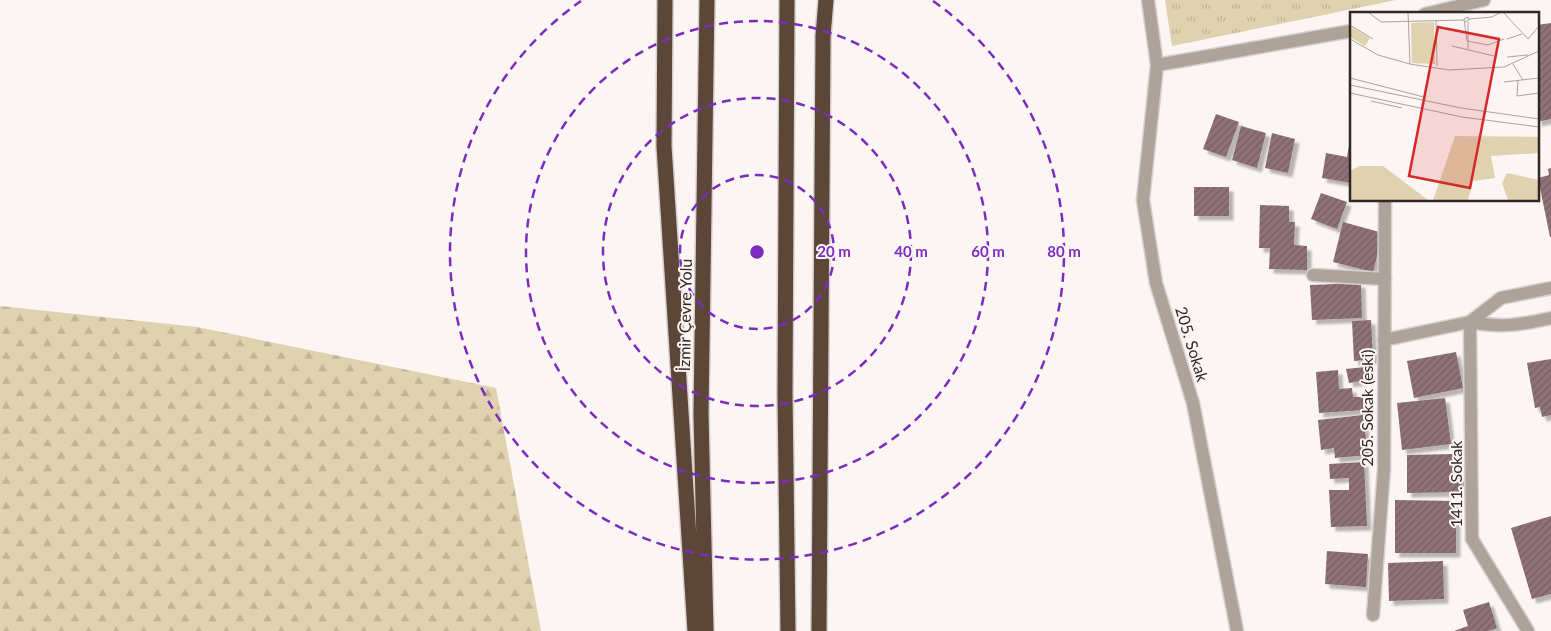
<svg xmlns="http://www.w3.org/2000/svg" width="1551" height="631" font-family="Lato,sans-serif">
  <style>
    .grass { fill: url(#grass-tufts) }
    .forest { fill: url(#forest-firs) }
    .building { fill: url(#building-hatch); filter: url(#shadow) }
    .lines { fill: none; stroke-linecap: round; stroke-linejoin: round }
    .service-casing { stroke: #d7d0ce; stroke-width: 15 }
    .pedestrian-casing { stroke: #d7d0ce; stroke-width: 15 }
    .minor-casing { stroke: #d7d0ce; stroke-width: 15 }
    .tertiary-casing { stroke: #d7d0ce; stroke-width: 15 }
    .motorway-casing { stroke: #d7d0ce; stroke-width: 18 }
    .service { stroke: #ada39b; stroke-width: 12 }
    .pedestrian { stroke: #ada39b; stroke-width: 12 }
    .minor { stroke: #ada39b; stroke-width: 12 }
    .tertiary { stroke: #ada39b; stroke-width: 12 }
    .motorway { stroke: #5b4637; stroke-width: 15 }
    .ring { fill: none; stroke: #7b2cbf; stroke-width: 2.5; stroke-dasharray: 9 6 }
    .labels { text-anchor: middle; stroke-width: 4; stroke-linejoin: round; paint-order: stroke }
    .street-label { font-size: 16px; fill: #332724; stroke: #fbf5f3 }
    .inset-road { fill: none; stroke: #aba3a0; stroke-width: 1 }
    .view { fill: #d62828; fill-opacity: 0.15; stroke: #d62828; stroke-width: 2.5 }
    .inset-edge { fill: none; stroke: #332724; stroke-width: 2.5 }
    .centre { fill: #7b2cbf; stroke: #fbf5f3; stroke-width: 2.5 }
    .ring-label { font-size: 15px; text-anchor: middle; font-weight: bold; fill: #7b2cbf; stroke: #fbf5f3; stroke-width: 4; stroke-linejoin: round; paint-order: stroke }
  </style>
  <defs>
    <pattern id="grass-tufts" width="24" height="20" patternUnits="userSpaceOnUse" patternTransform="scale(1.25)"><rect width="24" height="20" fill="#e0d1af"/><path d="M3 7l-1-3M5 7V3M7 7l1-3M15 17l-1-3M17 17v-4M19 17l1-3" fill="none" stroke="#c1b396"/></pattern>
    <pattern id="forest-firs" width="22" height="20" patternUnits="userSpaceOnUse" patternTransform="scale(1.25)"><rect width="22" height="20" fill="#e0d1af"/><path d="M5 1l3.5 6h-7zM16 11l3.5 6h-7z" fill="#c1b396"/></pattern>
    <pattern id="building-hatch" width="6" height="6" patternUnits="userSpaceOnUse" patternTransform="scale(1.25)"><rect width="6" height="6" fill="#8f7278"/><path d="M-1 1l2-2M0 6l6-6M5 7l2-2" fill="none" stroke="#755e62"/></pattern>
    <filter id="shadow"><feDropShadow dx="4.5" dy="4.5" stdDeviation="1" flood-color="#0004"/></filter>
  </defs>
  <rect width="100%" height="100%" fill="#fbf5f3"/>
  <path class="grass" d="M1165,0H1396L1172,46Z"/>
  <path class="forest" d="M0,306L197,327L496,388L541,631H0Z"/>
  <path class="building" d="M1551,23V119L1537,122V25Z
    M1216,114L1239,122L1226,157L1203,149Z
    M1241,126L1266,133L1257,168L1232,160Z
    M1272,133L1295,139L1288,173L1265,168Z
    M1350,140L1351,183L1322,178L1326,153L1347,157Z
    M1551,168V237H1550L1538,178L1549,175L1548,169Z
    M1194,187H1229V216H1194Z
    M1321,193L1347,202L1337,229L1311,219Z
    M1260,205L1289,206V222H1295L1294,245L1307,246V270L1269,269L1270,248H1259Z
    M1343,222L1383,233L1373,272L1333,262Z
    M1361,283L1362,318L1312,320L1310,285Z
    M1371,320L1373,359L1354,361L1352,321Z
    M1456,352L1463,388L1414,398L1407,361Z
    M1551,359V415L1542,417L1540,407L1535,408L1527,363Z
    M1365,367L1367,380L1349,383L1346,369Z
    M1338,370L1339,389L1352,388L1353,397H1363L1364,410L1319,413L1316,372Z
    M1445,398L1451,444L1402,450L1397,403Z
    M1363,415L1368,455L1335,458L1334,448L1321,450L1318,420Z
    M1453,454V473H1462V492L1407,493V455Z
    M1364,462L1367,526L1331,527L1329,490H1349V478L1330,479L1329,464Z
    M1395,500L1456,501V553H1395Z
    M1551,516V594L1532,599L1511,528Z
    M1327,551L1368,554L1366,587L1325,584Z
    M1443,561L1444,599L1389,601L1388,563Z
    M1489,602L1497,628L1488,631H1454L1468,626L1463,610Z"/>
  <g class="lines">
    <g class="service-casing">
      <path id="service" d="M1313,275L1385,279
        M1470,322L1472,539"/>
    </g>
    <g class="pedestrian-casing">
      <path id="pedestrian" d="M1472,539L1528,631"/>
    </g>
    <g class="minor-casing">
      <path id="minor" d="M1148,0L1157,65L1143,200L1156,283L1193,403L1237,631
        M1425,14L1484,0
        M1157,65L1351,31
        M1384,340L1470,322
        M1373,615L1384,469L1385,200"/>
    </g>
    <g class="tertiary-casing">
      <path id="tertiary" d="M1470,322L1501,298L1551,288
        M1470,322C1503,328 1519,325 1551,318"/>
    </g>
    <g class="motorway-casing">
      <path id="motorway" d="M665,0L664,146L695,631
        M787,0L785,394L788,631
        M706,631L701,414L707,0
        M819,631L823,36L826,0"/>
    </g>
    <use href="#service" class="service"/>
    <use href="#pedestrian" class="pedestrian"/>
    <use href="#minor" class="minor"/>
    <use href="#tertiary" class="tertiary"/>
    <use href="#motorway" class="motorway"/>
  </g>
  <g class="ring">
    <circle cx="757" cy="252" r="77"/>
    <circle cx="757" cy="252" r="154"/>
    <circle cx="757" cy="252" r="231"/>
    <path d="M933 1A307 307 0 1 1 581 1"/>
  </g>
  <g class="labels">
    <g class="street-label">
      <text transform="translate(685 315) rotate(-89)" y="6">İzmir Çevre Yolu</text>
      <text transform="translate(1192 344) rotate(73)" y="6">205. Sokak</text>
      <text transform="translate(1367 408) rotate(-90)" y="6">205. Sokak (eski)</text>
      <text transform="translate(1456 484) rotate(-90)" y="6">1411. Sokak</text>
    </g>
  </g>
  <g transform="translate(1350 12)">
    <rect width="189" height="189" fill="#fbf5f3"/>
    <path d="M84,10L85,52L62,51L61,11ZM0,14L20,26L15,34L0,25Z" fill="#e0d1af"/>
    <path d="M105,124L189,125V141L141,144L145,166L123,169L118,188H83ZM9,154H33L78,188H0V159ZM157,161L189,168V188H158L152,171Z" fill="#e0d1af"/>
    <path class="inset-road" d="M18,0L31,10L114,8M58,0L60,52M153,0L178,27L189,14M119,7L142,5L151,0M86,8L87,54M115,10L119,8L118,5L114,7L117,29M0,13L23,27M0,27L28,43L60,52L99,58L154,55L189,39M157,27L172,22M117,29L138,33L154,27M102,34L144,44M118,37V10M157,45L178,43M163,52L173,68M0,66L74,85M168,68L167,84L189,81M154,70L189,66M0,73L111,96L189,107M0,81L112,105L189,115M21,89L52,96"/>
    <path class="view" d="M88,15L149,27L120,176L59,164Z"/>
    <rect width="189" height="189" class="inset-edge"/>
  </g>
  <circle cx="757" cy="252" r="8" class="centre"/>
  <g class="ring-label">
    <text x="834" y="257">20 m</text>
    <text x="911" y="257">40 m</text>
    <text x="988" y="257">60 m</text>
    <text x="1064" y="257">80 m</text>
  </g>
</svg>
